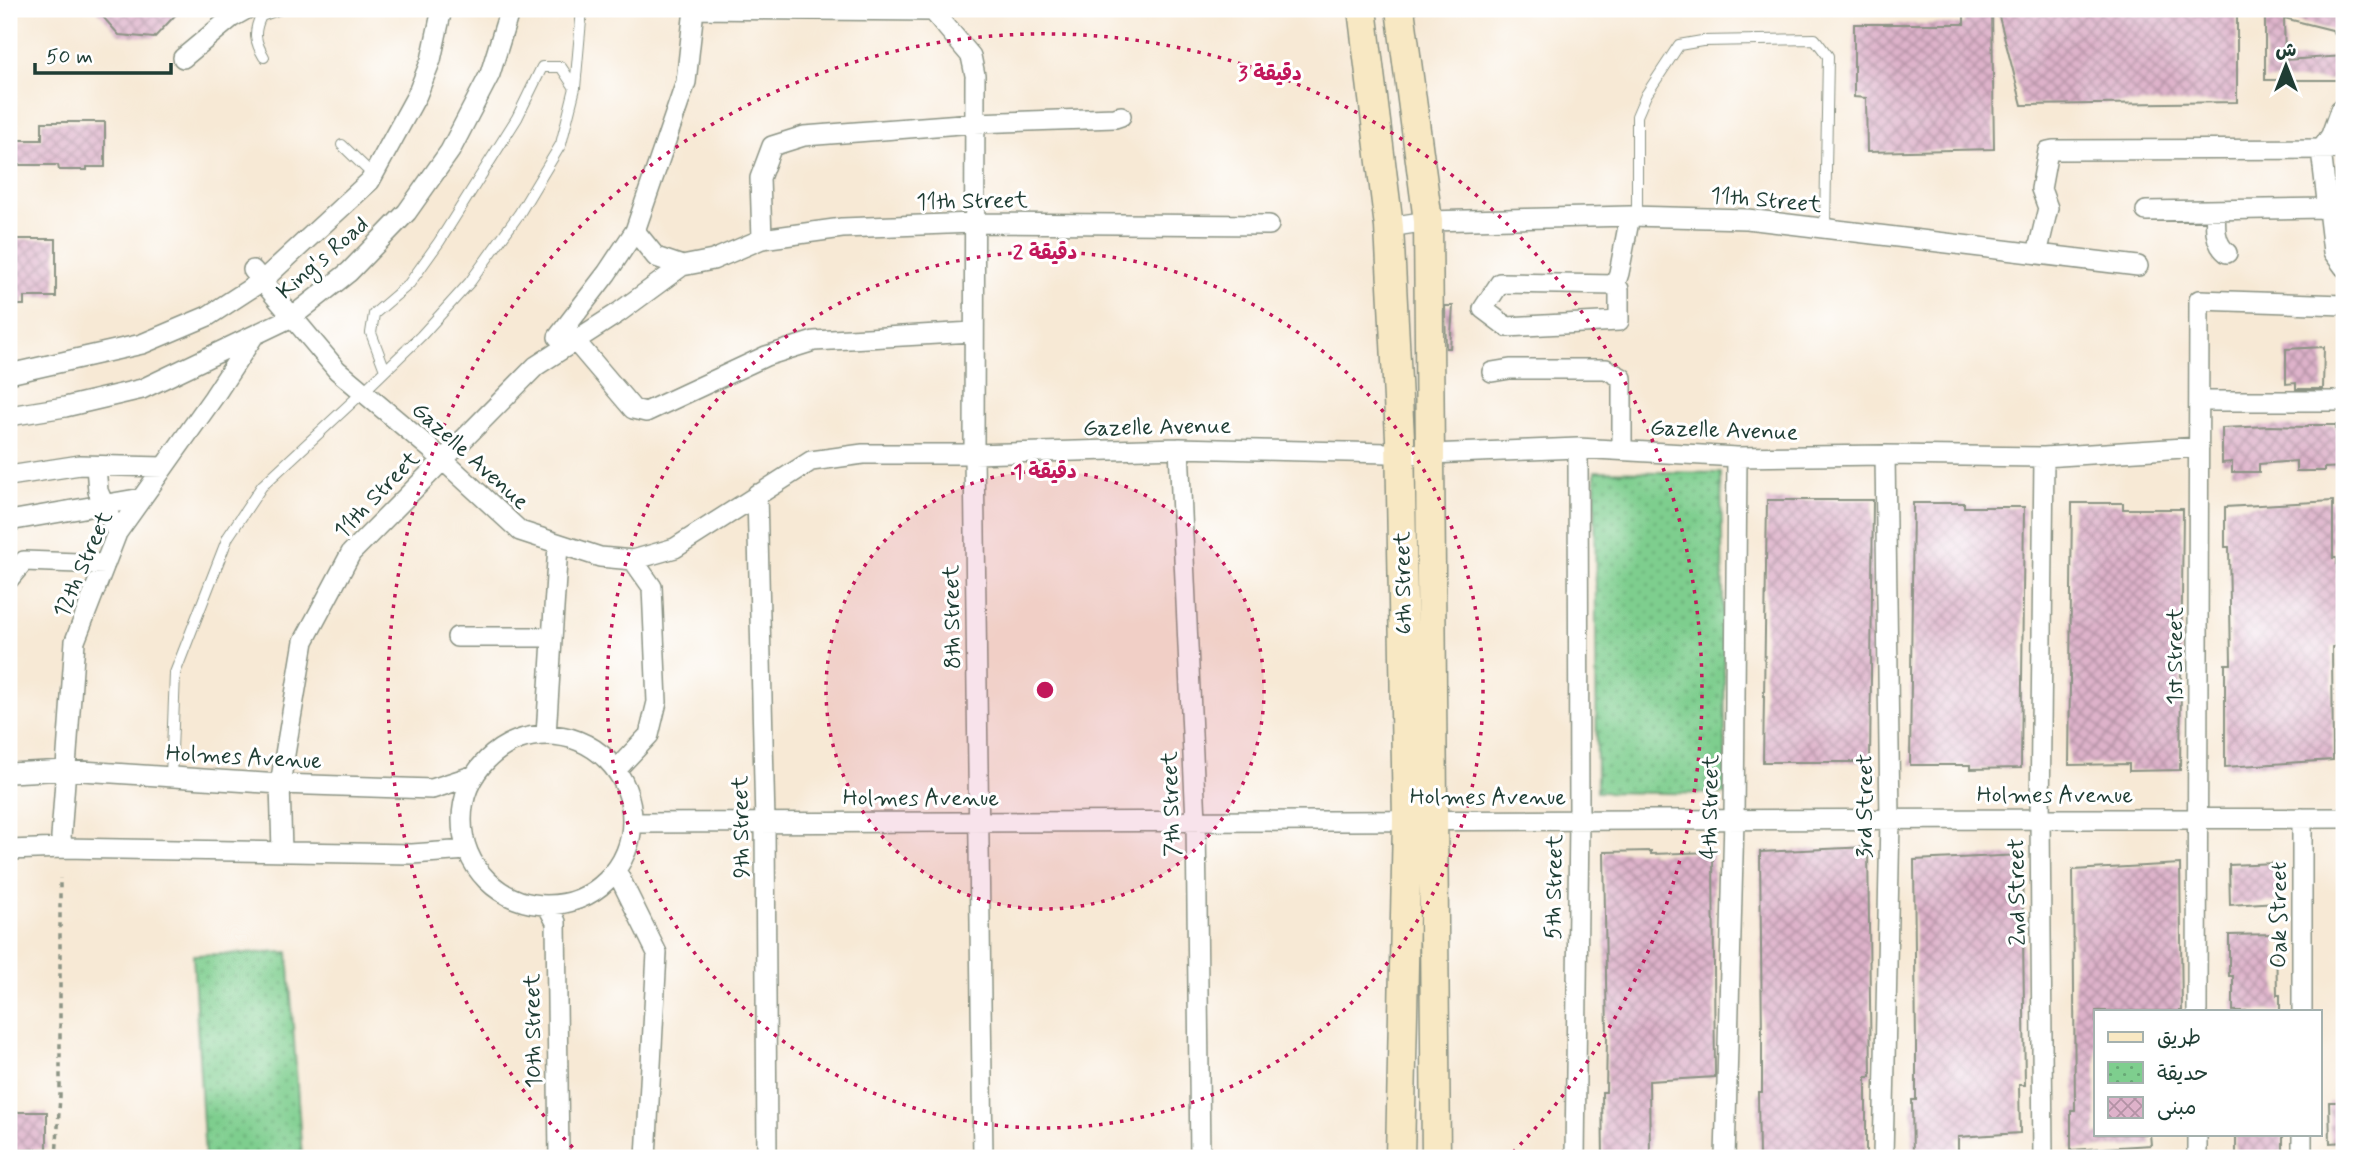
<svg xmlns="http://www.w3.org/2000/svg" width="2353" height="1167" font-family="Mynerve,'Playpen Sans Arabic',sans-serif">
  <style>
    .park { fill: url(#park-dots); stroke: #4e8661; stroke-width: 2 }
    .building { fill: url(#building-cross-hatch) }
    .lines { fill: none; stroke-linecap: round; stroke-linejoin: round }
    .lane-casing { stroke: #8b9384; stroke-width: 12 }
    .street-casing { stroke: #8b9384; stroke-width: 22 }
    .secondary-casing { stroke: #8b9384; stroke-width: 31 }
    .path { stroke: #8b9384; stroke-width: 3.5; stroke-dasharray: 5 5; stroke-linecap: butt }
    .lane { stroke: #fff; stroke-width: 10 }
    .street { stroke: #fff; stroke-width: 19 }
    .secondary { stroke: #f8e8c3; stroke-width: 28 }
    .ring { fill: none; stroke: #c2185b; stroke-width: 3.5; stroke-dasharray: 3.5 7 }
    .labels { text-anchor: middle; stroke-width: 6; stroke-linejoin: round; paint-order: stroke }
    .street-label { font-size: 23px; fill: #1f3d34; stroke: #fff }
    .centre { fill: #c2185b; stroke: #fff; stroke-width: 3.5 }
    .ring-label { font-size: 21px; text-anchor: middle; font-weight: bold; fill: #c2185b; stroke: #fff; stroke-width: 6; stroke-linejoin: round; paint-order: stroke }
  </style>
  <defs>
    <pattern id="park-dots" width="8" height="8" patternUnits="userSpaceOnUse" patternTransform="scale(1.75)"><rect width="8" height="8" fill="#7ece8e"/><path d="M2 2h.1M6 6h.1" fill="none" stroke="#67a875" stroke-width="1.8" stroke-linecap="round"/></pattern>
    <pattern id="building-cross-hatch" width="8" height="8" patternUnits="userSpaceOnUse" patternTransform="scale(1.75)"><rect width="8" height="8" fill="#deb2ca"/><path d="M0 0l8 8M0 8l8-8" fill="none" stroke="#b392a5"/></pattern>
  </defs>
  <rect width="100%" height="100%" fill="#fff"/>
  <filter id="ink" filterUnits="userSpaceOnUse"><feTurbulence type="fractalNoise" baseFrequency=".0143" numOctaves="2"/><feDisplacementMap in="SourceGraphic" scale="14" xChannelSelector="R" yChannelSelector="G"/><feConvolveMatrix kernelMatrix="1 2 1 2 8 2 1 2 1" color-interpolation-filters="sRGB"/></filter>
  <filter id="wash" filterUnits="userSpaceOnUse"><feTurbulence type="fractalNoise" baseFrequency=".00686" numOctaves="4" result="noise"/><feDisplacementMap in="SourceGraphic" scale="28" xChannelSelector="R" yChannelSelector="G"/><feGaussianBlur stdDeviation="1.57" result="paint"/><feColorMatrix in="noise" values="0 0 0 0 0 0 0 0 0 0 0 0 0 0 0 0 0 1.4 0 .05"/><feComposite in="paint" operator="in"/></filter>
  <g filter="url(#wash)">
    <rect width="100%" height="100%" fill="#f7e9d5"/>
    <path class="park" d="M1595,471L1721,473L1726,794L1597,792Z
      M288,952L302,1158H205L193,955Z"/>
    <g id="blocks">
      <path class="building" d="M96,9H181L154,38L119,35Z
        M1964,9H1992L1994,149L1867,152L1866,98L1854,97V24H1964Z
        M1997,9H2237V102L2022,105Z
        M2265,9H2344V44L2332,30L2284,18L2285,60L2344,56V80H2265Z
        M42,122H105V167H87V170H59L58,165H9V140H42Z
        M9,239H56V297H24V305H9Z
        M1445,306H1453L1450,348H1446Z
        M2324,347L2323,389H2296V383L2286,384V349Z
        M2309,425H2336V432H2344V467L2324,468V471H2296V461L2259,464V472H2232V462L2222,463V428L2271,426L2308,427Z
        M1767,500H1873L1870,762H1763Z
        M2333,501V558H2337L2338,646L2332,647L2333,760L2225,767V664H2231L2229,547H2225V507Z
        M1913,503H1964V507H2024L2021,768L1970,769V765H1910Z
        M2072,503H2123V509H2183L2180,770L2129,771V764L2069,765Z
        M1868,847L1871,1077H1866V1158H1759L1758,1092H1762V1038L1760,852Z
        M1651,851V854L1713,852L1715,1077L1649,1081L1650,1158H1603L1602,1092H1606L1607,1038L1604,852Z
        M2022,855L2025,1085H2019L2020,1133L1958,1137V1158H1913L1912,1100H1916V1046L1914,860Z
        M2276,863L2277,902L2230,905L2229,865Z
        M2180,864L2182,1011H2096V1134H2150L2151,1145L2071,1150V1110H2075L2073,870Z
        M2276,934L2277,995H2280V1011H2233V976H2229V935Z
        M2329,1102H2344V1142L2330,1143Z
        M9,1112H47V1149L9,1151Z
        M2236,1134H2283V1158H2236Z"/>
    </g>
  </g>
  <g filter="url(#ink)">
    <use href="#blocks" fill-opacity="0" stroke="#8b9384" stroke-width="2"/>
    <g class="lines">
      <g class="lane-casing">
        <path id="lane" d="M264,57C255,42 253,32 261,16L280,9
          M342,145L373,175
          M1637,216V116L1646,95L1679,45L1702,41L1815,39L1828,56L1825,228
          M385,370L371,333L374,314L409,284L439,242L517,118L542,67H561L575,88
          M171,777L175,673L228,537L262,486L363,392L421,336L470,282L519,214L561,144L575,88L582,9"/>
      </g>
      <g class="street-casing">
        <path id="street" d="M694,9L933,11L971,56L975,75L974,454L983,1158
          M183,58L231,18L247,9
          M2344,109L2340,110L2331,135L2321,150L2333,252L2344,267
          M2216,210C2215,225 2214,243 2227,253
          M2146,211L2327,208
          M1389,227L1428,221L1630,216L1747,219L2138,266
          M635,231L656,257L682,266
          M762,239L760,178L772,146L804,136L974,123L1115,118L1121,116
          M2037,254L2048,208L2041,189L2048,151L2053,150L2344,149
          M253,270L337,370L432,450L520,531L600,557L633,560L675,548L811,461L863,454H974L1179,448L1430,454L1578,448L1737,457L1885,455L2044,457L2199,447
          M1615,285L1500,283L1483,309L1507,327L1619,321V289L1615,285L1619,273L1630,216
          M565,329L633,409L646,412L766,356L814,341L973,332
          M558,337L607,273L635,231L686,82L694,9
          M1492,372L1510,369H1606L1622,378V450
          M9,374L142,344L208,316L262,281L370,181L417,95L431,60L442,9
          M2199,401H2344
          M9,416L65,407L142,389L292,317L349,272L407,212L450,151L490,74L510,9
          M1179,448L1196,821L1200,1158
          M96,466L98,491L117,533
          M9,476L80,465L164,467
          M757,494L765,822L767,1158
          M9,521L142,498
          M9,579L24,561L105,564
          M457,637H552
          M462 820a85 85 0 1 1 170 0a85 85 0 1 1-170 0Z
          M546,735L558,545
          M616,770L649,735L657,702L652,587L633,560
          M9,773L67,770L280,784L432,789L475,775
          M2302,818V1011
          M632,823L2344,818
          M63,848L61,837L75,641L117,533L213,398L253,337
          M9,850L63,848L412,854L467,850
          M282,851L280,784L304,641L351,553L536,366L618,313L682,266L713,260L762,239L842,228L973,223L1269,225
          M616,870L657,953L646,1158
          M547,905L556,922L559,1158
          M2197,1011L2199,300L2344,305
          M2302,1134V1158
          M1575,1158L1579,820L1578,448
          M1725,1158L1734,819L1737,457
          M1883,1158L1890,819L1885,455
          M2043,1158L2040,818L2044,457
          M2197,1158V1134"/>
      </g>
      <g class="secondary-casing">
        <path id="secondary" d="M1362,9L1389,227L1400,438L1407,820L1400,1158
          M1400,9L1428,221L1436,1158"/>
      </g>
      <path class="path" d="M56,1158L60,1096V878"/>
      <use href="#lane" class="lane"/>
      <use href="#street" class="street"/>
      <use href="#secondary" class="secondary"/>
    </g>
  </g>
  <circle cx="1045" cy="690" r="219" fill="#c2185b" fill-opacity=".12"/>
  <g class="ring">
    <circle cx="1045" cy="690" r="219"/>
    <circle cx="1045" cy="690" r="438"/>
    <path d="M580 1155A657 657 0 1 1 1510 1155"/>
  </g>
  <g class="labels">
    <g class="street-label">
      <text transform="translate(1766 199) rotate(5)" y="8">11th Street</text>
      <text transform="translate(972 200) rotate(-1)" y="8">11th Street</text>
      <text transform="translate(322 257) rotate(-41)" y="8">King's Road</text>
      <text transform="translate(1157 426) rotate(-1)" y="8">Gazelle Avenue</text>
      <text transform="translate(1724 429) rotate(2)" y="8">Gazelle Avenue</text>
      <text transform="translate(471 455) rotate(42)" y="8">Gazelle Avenue</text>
      <text transform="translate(376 494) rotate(-46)" y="8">11th Street</text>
      <text transform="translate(82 564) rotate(-66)" y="8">12th Street</text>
      <text transform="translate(1402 583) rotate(-91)" y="8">6th Street</text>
      <text transform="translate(951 617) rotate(-91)" y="8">8th Street</text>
      <text transform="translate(2174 656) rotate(-90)" y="8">1st Street</text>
      <text transform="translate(244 756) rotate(3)" y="8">Holmes Avenue</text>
      <text x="2055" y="802">Holmes Avenue</text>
      <text x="1488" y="804">Holmes Avenue</text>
      <text x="921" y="805">Holmes Avenue</text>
      <text transform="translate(1170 804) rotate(-92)" y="8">7th Street</text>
      <text transform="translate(1864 806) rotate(-90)" y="8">3rd Street</text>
      <text transform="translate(1709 807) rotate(-89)" y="8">4th Street</text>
      <text transform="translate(740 827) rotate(-91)" y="8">9th Street</text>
      <text transform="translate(1553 887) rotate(-89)" y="8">5th Street</text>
      <text transform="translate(2016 892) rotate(-91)" y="8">2nd Street</text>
      <text transform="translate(2278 915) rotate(-90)" y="8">Oak Street</text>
      <text transform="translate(532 1031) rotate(-91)" y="8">10th Street</text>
    </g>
  </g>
  <circle cx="1045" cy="690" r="10" class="centre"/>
  <g class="ring-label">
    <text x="1270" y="80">3 دقيقة</text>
    <text x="1045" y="259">2 دقيقة</text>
    <text x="1045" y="478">1 دقيقة</text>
  </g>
  <rect width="2353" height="1167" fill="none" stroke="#fff" stroke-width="35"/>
  <rect x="2094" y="1010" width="228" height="126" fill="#ffffff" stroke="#a5b1ae" stroke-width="2"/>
  <rect x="2108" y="1032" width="35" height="10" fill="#f8e8c3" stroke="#a5b1ae" stroke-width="2"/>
  <text x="2157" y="1044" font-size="21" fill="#1f3d34">طريق</text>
  <rect x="2108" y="1062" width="35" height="21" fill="url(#park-dots)" stroke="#a5b1ae" stroke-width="2"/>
  <text x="2157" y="1080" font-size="21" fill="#1f3d34">حديقة</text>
  <rect x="2108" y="1097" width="35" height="21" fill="url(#building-cross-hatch)" stroke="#a5b1ae" stroke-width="2"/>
  <text x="2157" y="1114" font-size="21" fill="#1f3d34">مبنى</text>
  <g transform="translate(2286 66)" stroke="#ffffff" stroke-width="5" paint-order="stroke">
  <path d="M0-5L12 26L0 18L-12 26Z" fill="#1f3d34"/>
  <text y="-10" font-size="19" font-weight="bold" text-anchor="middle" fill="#1f3d34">ش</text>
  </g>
  <path d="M35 63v10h136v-10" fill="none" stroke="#1f3d34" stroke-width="3.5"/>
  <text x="46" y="63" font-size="21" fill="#1f3d34" stroke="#ffffff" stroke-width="5" paint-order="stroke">50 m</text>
</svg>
